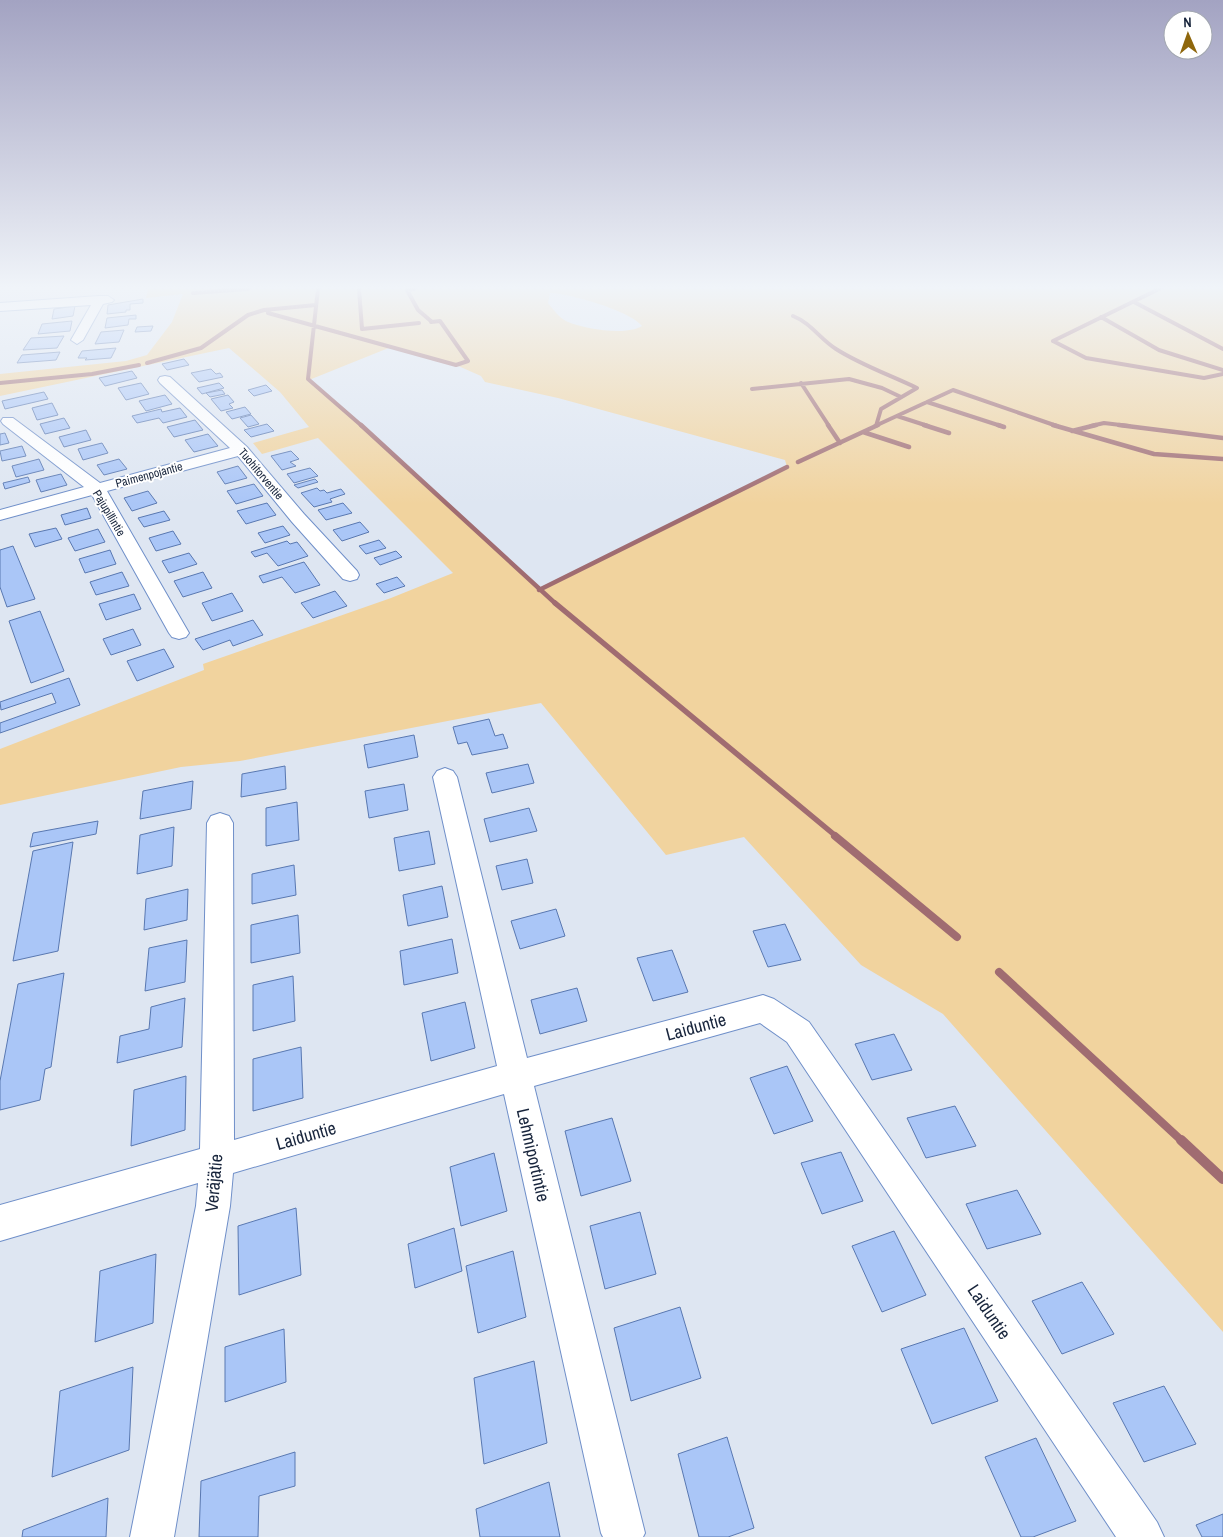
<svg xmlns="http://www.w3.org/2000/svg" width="1223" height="1537" font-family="'Archivo Narrow',sans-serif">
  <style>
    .green { fill: #f1d39e; fill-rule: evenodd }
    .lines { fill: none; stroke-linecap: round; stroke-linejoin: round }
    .stream-far4 { stroke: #a06c71; stroke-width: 4 }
    .stream-far3 { stroke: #a06c71; stroke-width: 4.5 }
    .stream-far2 { stroke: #a06c71; stroke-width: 5.5 }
    .stream-far1 { stroke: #a06c71; stroke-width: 8 }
    .stream { stroke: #a06c71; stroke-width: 10 }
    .building { fill: #aac6f7; stroke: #5978b1 }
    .minor-casing { stroke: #6f8fc9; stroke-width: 2 }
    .minor { fill: #fff; fill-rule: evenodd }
    .labels { text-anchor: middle; stroke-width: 4; stroke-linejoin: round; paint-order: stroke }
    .far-street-label { font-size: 12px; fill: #18253c; stroke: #fff }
    .near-street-label { font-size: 18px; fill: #18253c; stroke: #fff }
  </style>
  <rect width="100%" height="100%" fill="#dee6f2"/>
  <path class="green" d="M148,289H1223V1332L943,1014L861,965L744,837L666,855L541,703L240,761L181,767L0,805V749L204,670L203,664L391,598L453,573L318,438L262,454L253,443L309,427L280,392L229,348L0,396V374L126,361L147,355L172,322L183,294L146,298ZM550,293C568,293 631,311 642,326C626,336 585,329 568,322C560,319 553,309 548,303ZM391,347L456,365L481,376L485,382L558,398L785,460L787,467L539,590L368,431L309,380Z"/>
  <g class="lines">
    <path class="stream-far4" d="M318,289L308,379L362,426
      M359,289L362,329L419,323
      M414,289L407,290L418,310L432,322
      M193,293L248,289
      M1134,302L1223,349
      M268,313L456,365L468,361L440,321L431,322
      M793,316C811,323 820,339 836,349C861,365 890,375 917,388L881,409L876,426
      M1101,317L1159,350L1223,370
      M1053,341L1086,358L1204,378L1223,374
      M1053,341L1159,289
      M147,363L201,348L248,315L264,310L316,305
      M0,383L92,374L139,365
      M801,383L829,426
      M752,389L849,379L882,388L901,397
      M927,402L1001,426
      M897,416L928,426
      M875,426L953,390L1057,426
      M1091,426L1104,423L1129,426"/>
    <path class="stream-far3" d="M361,425L556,604
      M828,425L840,443
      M924,425L949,433
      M998,425L1004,427
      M1053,425L1154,454L1223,459
      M1119,425L1223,438
      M1072,431L1096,425
      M863,432L909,447
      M798,462L878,425
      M539,590L787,467"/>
    <path class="stream-far2" d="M555,603L837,837"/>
    <path class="stream-far1" d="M835,836L957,937
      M999,972L1182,1141"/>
    <path class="stream" d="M1181,1140L1223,1179"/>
  </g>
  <path class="building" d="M143,299V303L130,304V310H126V312L107,314L108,305Z
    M75,306L73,316L52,319L54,309Z
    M136,315V319H129L128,325L105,328L107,318Z
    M72,321L70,331L38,334L42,324Z
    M153,326L151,331L135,332L137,327Z
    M124,330L119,342L95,344L101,332Z
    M64,336L57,348L23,350L31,338Z
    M116,348L111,358L85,360L87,358H78L82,351Z
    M60,352L56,360L17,363L22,355Z
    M184,359L189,365L167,370L162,364Z
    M211,369L216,374L220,373L223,377L199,382L191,373Z
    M132,371L137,378L105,386L99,378Z
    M141,383L149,394L126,400L118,388Z
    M219,383L224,388L202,394L197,388Z
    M266,385L272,391L254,396L248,390Z
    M222,390L225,394L210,397L206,393Z
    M44,392L48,399L5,409L2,401Z
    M165,395L172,404L146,411L139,401Z
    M228,395L234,402L229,404L233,408L221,411L211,399Z
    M52,403L58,415L37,420L32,408Z
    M245,407L251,414L232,419L226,412Z
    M180,408L187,417L163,423L159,418L137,423L132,416L161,409L162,412Z
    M251,415L259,424L248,427L240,418Z
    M64,418L70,428L45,434L40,424Z
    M195,420L203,430L174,437L167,427Z
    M267,424L274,431L251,437L244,430Z
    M86,430L91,440L64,447L59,437Z
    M5,433L9,443L0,445V434Z
    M208,434L218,446L194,452L185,440Z
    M102,443L108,453L83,460L78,449Z
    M22,446L26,456L2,461L0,451Z
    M291,451L299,459L290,462L296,466L282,470L271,456Z
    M39,459L44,470L16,477L12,466Z
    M119,459L127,469L104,475L97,465Z
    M238,466L247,478L225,484L217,472Z
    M310,468L318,476L294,483L287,474Z
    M61,474L67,485L41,492L36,480Z
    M28,477L30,482L5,489L3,483Z
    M315,479L318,482L298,488L294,485Z
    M254,484L263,496L236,504L227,491Z
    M317,488L320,491L324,490L327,493L341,489L345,494L330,499L332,502L314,507L301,493Z
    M148,491L157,503L132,511L124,498Z
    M267,503L276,515L246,524L237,511Z
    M343,503L352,513L326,520L318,510Z
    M87,508L91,518L65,525L61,515Z
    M164,511L170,520L144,527L138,518Z
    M360,522L369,532L342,541L333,530Z
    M283,526L290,535L265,543L258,533Z
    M56,528L62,539L35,547L29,534Z
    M98,529L105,542L75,551L68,538Z
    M173,531L181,544L156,551L149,538Z
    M379,540L386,548L366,554L359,546Z
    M287,541L290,544L297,542L308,556L278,566L267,553L255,557L251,552Z
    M13,546L35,599L7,607L0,587V550Z
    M110,550L116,564L85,573L79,559Z
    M396,551L402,557L380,565L374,558Z
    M189,553L197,564L169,573L162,561Z
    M304,562L320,585L295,593L282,577L263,583L259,576Z
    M122,572L129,586L96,595L90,582Z
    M203,572L212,588L183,597L174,581Z
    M397,577L405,586L384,593L376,584Z
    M335,591L347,606L313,618L301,603Z
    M232,593L243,611L212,621L202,603Z
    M134,594L141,609L106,620L99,604Z
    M40,611L64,671L31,683L9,621Z
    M253,620L263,635L233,646L230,640L203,650L195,639Z
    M133,629L141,645L111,655L103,639Z
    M164,649L174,667L137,681L127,661Z
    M69,678L80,705L0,733V723L56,703L52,693L1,710L0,702Z
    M489,719L495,736L503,734L508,748L472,755L467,742L458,744L453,727Z
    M414,735L418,757L368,768L364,745Z
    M528,764L534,783L492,793L486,773Z
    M285,766L286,789L241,797L242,774Z
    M193,781L191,809L140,819L143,791Z
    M404,784L408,810L369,818L365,791Z
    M297,802L299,840L266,846V808Z
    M529,808L537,831L490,842L484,819Z
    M98,821L96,834L30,847L33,833Z
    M174,827L172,866L137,874L140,835Z
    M429,831L435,864L399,871L394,838Z
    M73,842L58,951L13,961L33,851Z
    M527,859L533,883L502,890L496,866Z
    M294,865L296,895L252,904V874Z
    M442,886L448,917L408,926L403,895Z
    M188,889L187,920L144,930L146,899Z
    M556,909L565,936L520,949L511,921Z
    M298,915L300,953L251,963V925Z
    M785,924L801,960L768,967L753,931Z
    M452,939L458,973L404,985L400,951Z
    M187,940L185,982L145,991L149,948Z
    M672,950L688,992L653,1001L637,958Z
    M64,973L51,1067L45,1069L40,1100L0,1110V1081L18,984Z
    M293,976L295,1021L253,1031V985Z
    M577,988L587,1021L540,1034L531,1000Z
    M185,998L182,1047L117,1063L120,1036L149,1029L151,1007Z
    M465,1002L475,1048L431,1061L422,1013Z
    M894,1034L912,1070L872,1080L855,1044Z
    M301,1047L303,1098L253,1111V1059Z
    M787,1066L813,1121L774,1134L750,1078Z
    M186,1076L185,1130L131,1146L134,1090Z
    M955,1106L976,1146L926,1158L907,1118Z
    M612,1118L631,1181L581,1196L565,1131Z
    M841,1152L863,1201L822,1214L801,1163Z
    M494,1153L507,1211L461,1226L450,1167Z
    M1017,1190L1041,1234L987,1249L966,1204Z
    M296,1208L301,1275L239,1295L238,1226Z
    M640,1212L656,1274L605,1289L590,1226Z
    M454,1228L462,1271L415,1288L408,1244Z
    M894,1231L926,1295L882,1312L852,1246Z
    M513,1251L526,1317L478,1333L466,1266Z
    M156,1254L153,1323L95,1342L100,1271Z
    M1082,1282L1114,1334L1062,1354L1032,1301Z
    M680,1307L701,1378L631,1401L614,1328Z
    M964,1328L998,1401L932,1424L901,1349Z
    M284,1329L286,1382L225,1402V1347Z
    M534,1361L547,1443L484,1464L474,1378Z
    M133,1367L129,1450L52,1477L60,1391Z
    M1164,1386L1196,1444L1144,1462L1113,1403Z
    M727,1437L754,1528L728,1537H699L678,1454Z
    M1036,1438L1076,1521L1033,1537H1021L985,1457Z
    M295,1452V1486L259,1496L258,1537H199L201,1481Z
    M549,1482L560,1537H480L476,1509Z
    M108,1498L106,1537H22L23,1530Z
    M1223,1514V1537H1202L1196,1525Z"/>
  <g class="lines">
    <g class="minor-casing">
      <path id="minor" d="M99,296H108L114,300L112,302L103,304L83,340L77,344L71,340L91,305L0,311V303Z
        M165,376L170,377L247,447L304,514L357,571L359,575L357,579L350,581L343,579L292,522L238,456L107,491L189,633L186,637L179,639L172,637L169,633L92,495L0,520V510L84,487L3,424L1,421L3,418H13L100,483L230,448L160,383L158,380L160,377Z
        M445,768L453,771L457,777L527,1058L763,995L774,999L809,1022L1157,1522L1164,1537H1116L787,1042L760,1023L534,1086L645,1533L643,1537H603L601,1533L504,1094L233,1173L230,1206L174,1537H130L196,1206L198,1183L0,1241V1205L200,1149L207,823L211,816L220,813L229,816L233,823L234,1140L497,1066L433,777L437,771Z"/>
    </g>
    <use href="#minor" class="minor"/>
  </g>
  <linearGradient id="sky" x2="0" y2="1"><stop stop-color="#a3a3c2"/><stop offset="0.57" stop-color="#f0f4f9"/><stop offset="1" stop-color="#f0f4f9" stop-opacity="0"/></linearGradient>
  <rect width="1223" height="504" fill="url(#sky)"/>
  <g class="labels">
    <g class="far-street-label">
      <text transform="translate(261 474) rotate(50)" y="4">Tuohitorventie</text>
      <text transform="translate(149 475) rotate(-15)" y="4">Paimenpojantie</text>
      <text transform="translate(109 513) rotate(59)" y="4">Pajupillintie</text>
    </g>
    <g class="near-street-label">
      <text transform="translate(696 1027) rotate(-15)" y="6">Laiduntie</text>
      <text transform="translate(306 1136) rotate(-16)" y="6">Laiduntie</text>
      <text transform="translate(533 1155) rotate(77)" y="6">Lehmiportintie</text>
      <text transform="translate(214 1183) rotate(-85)" y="6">Veräjätie</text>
      <text transform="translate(989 1312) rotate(56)" y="6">Laiduntie</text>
    </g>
  </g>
  <g transform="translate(1188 35) rotate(358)"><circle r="24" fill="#ffffff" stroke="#a3a8b1"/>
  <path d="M0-4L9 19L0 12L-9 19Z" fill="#8f670c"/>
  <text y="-8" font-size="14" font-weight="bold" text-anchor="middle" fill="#18253c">N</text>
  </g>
</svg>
